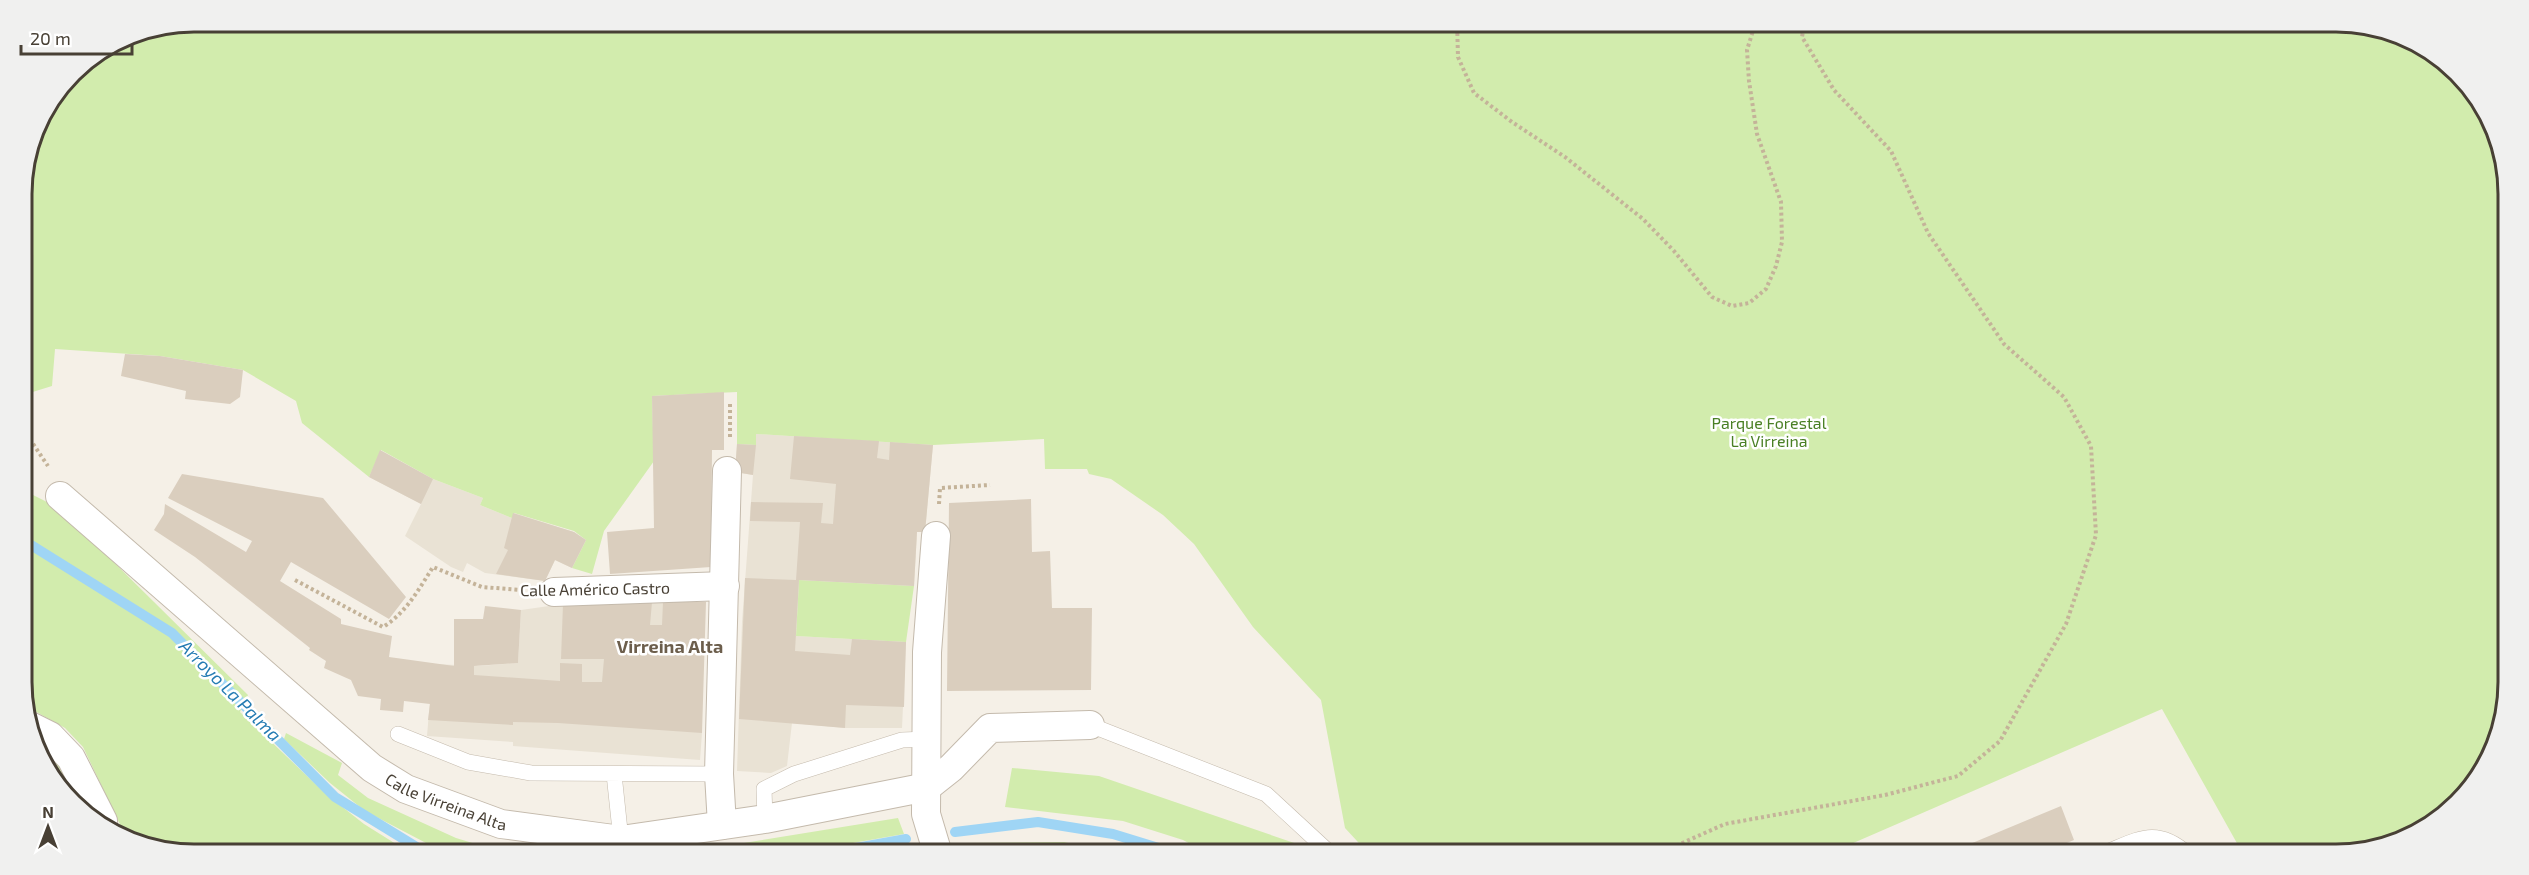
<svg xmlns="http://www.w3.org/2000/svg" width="2529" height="875" font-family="'Exo 2',sans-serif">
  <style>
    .residential { fill: #e9e2d4 }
    .green { fill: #d2ecad }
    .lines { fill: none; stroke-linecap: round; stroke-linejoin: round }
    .stream { stroke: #9fd5f5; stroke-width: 10 }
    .building { fill: #dacebe }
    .service-casing { stroke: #c4baac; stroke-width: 16 }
    .minor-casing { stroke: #c4baac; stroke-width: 30 }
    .path { stroke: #c4b399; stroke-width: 4; stroke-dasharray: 3 3; stroke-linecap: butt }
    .service { stroke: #fff; stroke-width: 15 }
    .minor { stroke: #fff; stroke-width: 28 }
    .labels { text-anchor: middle; stroke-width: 5; stroke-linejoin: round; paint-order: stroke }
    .park-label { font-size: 16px; fill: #497f24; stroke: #fff }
    .street-label { font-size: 16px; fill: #484035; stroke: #fff }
    .neighbourhood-label { font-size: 18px; font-weight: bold; fill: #6c5e4c; stroke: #fff }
    .water-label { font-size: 18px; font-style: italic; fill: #257cb3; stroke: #fff }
    .rim { fill: none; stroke: #484035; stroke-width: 3 }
  </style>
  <rect width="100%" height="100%" fill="#f5f0e7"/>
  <path class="residential" d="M756,434L933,445L925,532H917L914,586L799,580L796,636L906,642L902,728H845L792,723L787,766L771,773L737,771L742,622L753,475L735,472L737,444L755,445Z
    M380,450L433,479L483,498L480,505L512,518L513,513L574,532L586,540L572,568L555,560L545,581L485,573L467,563L463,572L451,567L405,536L421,504L369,477Z
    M663,602H682L702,733L700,760L513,746V742L427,736L433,664L479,666L518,663L521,610L563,604L606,605Z"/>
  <path class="green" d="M194,21H2335L2390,30L2465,80L2506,171L2508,681L2499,736L2440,818L2346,854H2243L2162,709L1828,854H1369L1345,828L1321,700L1253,627L1194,544L1163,515L1111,479L1089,474L1087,469H1045L1044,439L933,445L756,434V445L737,444V392L652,396L654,461L604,531L592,574L572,568L586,540L574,531L514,513L512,518L480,505L483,498L433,479L381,450L369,477L302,423L296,401L243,370L160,356L55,349L52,386L23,395L21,182L39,117L80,64L128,34Z
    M23,490L59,508L248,695L240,712L326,794L364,824L412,854H194L139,845L126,837L83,747L65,728L24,705Z
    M799,580L914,586L906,642L796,636Z
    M286,733L342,763L338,775L368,798L456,838L509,854H447L365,811L330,783L284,739Z
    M40,746C61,759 74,787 85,809L64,795Z
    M1012,768L1099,776L1306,847L1312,854H1209L1183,840L1123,821L1005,807Z
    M898,818L904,834L790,854H676Z
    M1064,842L1117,854H969L963,843Z"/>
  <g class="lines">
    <path class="stream" d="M23,540L172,633L335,797L428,854
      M955,832L1038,822L1113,834L1178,854
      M823,854L906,839"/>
  </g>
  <path class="building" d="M125,354L160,356L243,370L240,397L230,404L185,399L186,391L121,376Z
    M724,392V450H712L711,567L610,574L607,532L654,528L652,396Z
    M794,436L879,441L877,458L889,460L890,442L933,445L925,532H917L914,586L799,580L795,651L850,655L852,639L906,642L904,707L846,705L845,728L739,719L745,578L796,580L800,522L750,521L751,502L823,503L821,523L833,524L836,484L790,479Z
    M737,444L756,445L753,475L735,472Z
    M380,450L433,479L421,504L369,477Z
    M182,474L323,498L406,597L389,619L291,562L280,581L341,619V624L392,636L389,657L454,666V619H483L485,606L521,610L518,663L474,666V675L560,681V663L582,664V682H602L604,659H561L563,604L606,605L652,602L650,625H662L663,602H706L702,733L558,723L513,722V725L428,720L430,704L404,701L403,712L380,710L381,699L358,696L351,680L324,668L326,661L309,650L310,648L195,557L154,530L164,514L165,504L246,552L252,541L168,498Z
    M1031,499L1032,552L1050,551L1052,608H1092L1091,690L947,691L949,503Z
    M513,513L574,532L586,540L572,568L555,560L545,581L496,574L508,550L504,548Z
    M2061,806L2074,840L2040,854H1946Z"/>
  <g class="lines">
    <g class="service-casing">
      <path id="service" d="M1090,725L1266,794L1331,854
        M398,734L468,762L531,773L719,774
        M614,774L621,840
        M765,819L764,789L794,774L902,740L928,739
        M2102,854C2138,840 2155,825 2188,854"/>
    </g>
    <g class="minor-casing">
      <g id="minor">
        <path id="s1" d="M60,496L372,768L406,789L501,824L621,840L765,819L927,787L951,768L990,728L1090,725"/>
        <path d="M936,536L927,652L926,814L938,854"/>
        <path d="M554,592L725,586"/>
        <path d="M30,726L50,736L71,758L103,821"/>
        <path d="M722,825L719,774L727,471"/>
      </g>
    </g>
    <path class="path" d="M1457,21L1458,57L1474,93L1512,122L1565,157L1643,219L1674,251L1712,297L1732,306L1749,303L1766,289L1776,266L1782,242L1781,202L1757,134L1749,81L1747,50L1756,21
      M730,404V439
      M23,429L48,466
      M23,475L31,480
      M939,504L940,488L990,485
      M295,580L383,627C406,613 419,589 433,567L482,587L521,590
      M1669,854L1671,848L1725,824L1885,795L1958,776L2000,741L2066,624L2096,535L2091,446L2064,397L2004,344L1928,233L1891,151L1834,90L1802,37L1805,21"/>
    <use href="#service" class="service"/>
    <use href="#minor" class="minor"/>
  </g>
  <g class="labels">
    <g class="park-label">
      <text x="1769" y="429">Parque Forestal<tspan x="1769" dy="18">La Virreina</tspan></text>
    </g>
    <g class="street-label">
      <text transform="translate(595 589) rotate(-1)" y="6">Calle Américo Castro</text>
      <text dy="6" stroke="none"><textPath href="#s1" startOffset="496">Calle Virreina Alta</textPath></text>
    </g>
    <g class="neighbourhood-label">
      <text x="670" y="653">Virreina Alta</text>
    </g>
    <g class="water-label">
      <text transform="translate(230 691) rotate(45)" y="6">Arroyo La Palma</text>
    </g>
  </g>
  <path d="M0 0H2529V875H0ZM194 32H2336A162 162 0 0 1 2498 194V682A162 162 0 0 1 2336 844H194A162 162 0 0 1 32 682V194A162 162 0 0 1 194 32Z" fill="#f0f0ef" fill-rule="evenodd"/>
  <path class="rim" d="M194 32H2336A162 162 0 0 1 2498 194V682A162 162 0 0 1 2336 844H194A162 162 0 0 1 32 682V194A162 162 0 0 1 194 32Z"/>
  <g transform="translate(48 827)" stroke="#ffffff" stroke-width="4.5" paint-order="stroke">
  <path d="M0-4.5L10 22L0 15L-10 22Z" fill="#484035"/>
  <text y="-9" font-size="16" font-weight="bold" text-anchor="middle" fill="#484035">N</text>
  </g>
  <path d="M21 45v9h111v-9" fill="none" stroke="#484035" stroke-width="3"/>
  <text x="30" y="45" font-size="18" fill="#484035" stroke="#ffffff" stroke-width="4.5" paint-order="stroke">20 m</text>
</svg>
